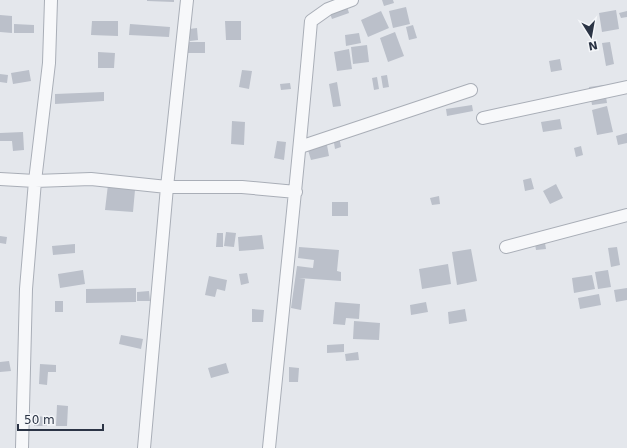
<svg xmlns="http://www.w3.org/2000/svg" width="627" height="448" font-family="'DejaVu Sans',sans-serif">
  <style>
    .building { fill: #bbc0ca }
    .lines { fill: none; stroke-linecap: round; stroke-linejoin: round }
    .minor-casing { stroke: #a9aeb7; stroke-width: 14 }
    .minor { stroke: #f7f8fa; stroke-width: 12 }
  </style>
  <rect width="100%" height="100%" fill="#e4e7ec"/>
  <path class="building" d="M147,0H174V2L147,1Z
    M345,0L349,13L332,19L327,6Z
    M382,0H393L394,3L384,6Z
    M406,7L410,24L393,28L389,11Z
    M616,10L619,29L602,32L599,13Z
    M381,11L389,28L368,37L361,20Z
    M627,11V17L621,18L619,13Z
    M0,15L12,16V33L0,32Z
    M92,21H118V36L91,35Z
    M225,21H241V40H226Z
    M14,24L34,25V33H14Z
    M130,24L170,27L169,37L129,35Z
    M413,25L417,38L409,40L406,27Z
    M197,28L198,40L190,41L189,29Z
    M395,32L404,56L388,62L380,38Z
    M359,33L361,43L346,46L345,35Z
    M188,42H205V53H188Z
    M610,42L614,64L606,66L602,43Z
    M367,45L369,62L353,64L351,47Z
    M349,49L352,69L337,71L334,52Z
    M98,52L115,53L114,68H98Z
    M560,59L562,70L551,72L549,61Z
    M29,70L31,81L13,84L11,73Z
    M242,70L252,71L249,89L239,87Z
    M0,74L8,75L7,83L0,82Z
    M387,75L389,87L383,88L381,76Z
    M377,77L379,89L374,90L372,78Z
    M337,82L341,106L333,107L329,84Z
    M290,83L291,89L281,90L280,84Z
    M604,85L607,103L592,105L589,87Z
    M104,92V101L55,104V94Z
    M472,105L473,111L447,116L446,109Z
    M607,106L613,132L597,135L592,110Z
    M560,119L562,129L543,132L541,122Z
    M232,121L245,122L244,145L231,144Z
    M338,131L341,147L335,149L334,143L327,145L329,156L311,160L308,150L319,147L317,136Z
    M23,132L24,150L13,151L12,141H0V133Z
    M627,133V143L618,145L616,136Z
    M277,141L286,142L284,160L274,158Z
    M581,146L583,155L576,157L574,148Z
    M109,176L136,179L133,212L105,210Z
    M531,178L534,189L525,191L523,180Z
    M556,184L563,198L550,204L543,191Z
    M439,196L440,204L432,205L430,198Z
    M332,202H348V216H332Z
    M226,232L236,233L234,247L224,246Z
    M217,233H223V247H216Z
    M262,235L264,249L239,251L238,237Z
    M0,236L7,237L6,244L0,243Z
    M545,243L546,249L536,250L535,244Z
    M75,244V253L53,255L52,246Z
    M299,247L339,250L337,271L341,272V281L299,278L305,279L301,310L291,308L297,266L313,268L314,260L298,258Z
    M617,247L620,265L611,267L608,248Z
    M471,249L477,281L457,285L452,252Z
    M448,264L451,284L422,289L419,269Z
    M83,270L85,284L60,288L58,274Z
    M608,270L611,287L598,289L595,272Z
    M247,273L249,283L241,285L239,274Z
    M592,275L595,289L574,293L572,278Z
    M209,276L227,280L225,291L217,289L215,297L205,295Z
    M136,288V302L86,303V289Z
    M627,288V300L616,302L614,290Z
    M149,291L150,301H137V292Z
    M599,294L601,305L580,309L578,298Z
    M55,301H63V312H55Z
    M335,302L360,304L359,319L346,318L345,325L333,324Z
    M426,302L428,312L411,315L410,305Z
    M252,309L264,310L263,322H252Z
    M465,309L467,321L449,324L448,312Z
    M354,321L380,323L379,340L353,339Z
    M121,335L143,339L141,349L119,344Z
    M344,344V352L327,353V345Z
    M358,352L359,360L346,361L345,354Z
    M9,361L11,371L0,372V362Z
    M226,363L229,373L211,378L208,368Z
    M40,364L56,365V372H48L47,385L39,384Z
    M289,367L299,368L298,382H289Z
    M57,405L68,406L67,426H56Z
    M35,416L48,417L47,426H34Z"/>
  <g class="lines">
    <g class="minor-casing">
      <path id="minor" d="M483,118L627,87
        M300,147L471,90
        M0,179L35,181L91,179L167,187H242L296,192
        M506,247L627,215
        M22,448L26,289L35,181L49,63L51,0
        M144,448L167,187L187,0
        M269,448C283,306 299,163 311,21L328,9L352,0"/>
    </g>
    <use href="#minor" class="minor"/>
  </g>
  <g transform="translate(591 36) rotate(169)" stroke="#f4f6f9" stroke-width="3" paint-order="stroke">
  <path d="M0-3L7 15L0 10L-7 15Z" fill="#2b3445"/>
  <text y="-6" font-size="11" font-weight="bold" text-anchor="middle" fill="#2b3445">N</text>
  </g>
  <path d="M18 424v6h85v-6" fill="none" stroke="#2b3445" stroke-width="2"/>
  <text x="24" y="424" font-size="12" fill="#2b3445" stroke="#f4f6f9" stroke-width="3" paint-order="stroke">50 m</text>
</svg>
